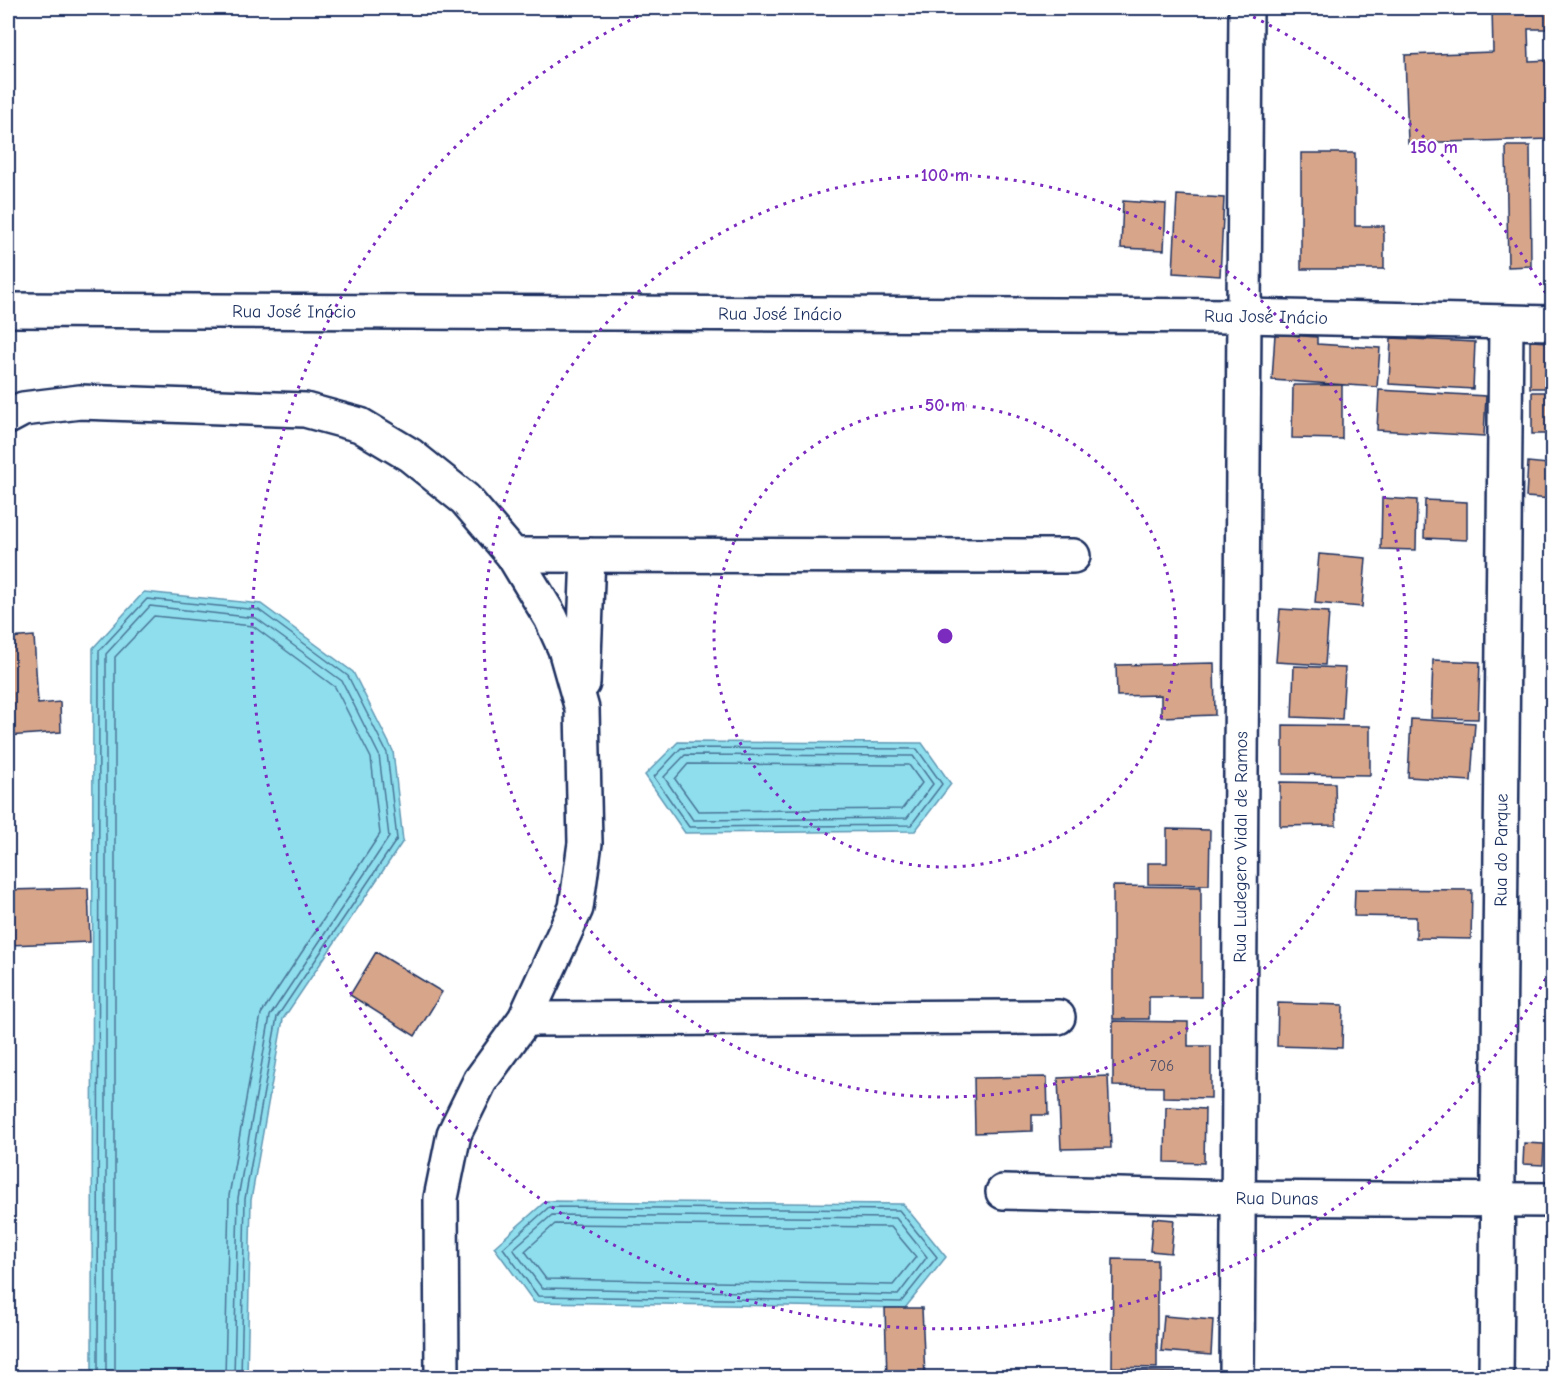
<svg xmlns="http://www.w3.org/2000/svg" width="1560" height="1385" font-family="'Comic Neue',sans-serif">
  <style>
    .water { fill: #8fdeed; stroke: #6198b4; stroke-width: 1.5 }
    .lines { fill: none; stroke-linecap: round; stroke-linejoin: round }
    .shore { stroke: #497597; stroke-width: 1.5 }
    .building { fill: #d7a58a; stroke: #1b2f5e; stroke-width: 1.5 }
    .minor-casing { stroke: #1b2f5e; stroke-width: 38 }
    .minor { stroke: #fff; stroke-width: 33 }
    .ring { fill: none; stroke: #7b2cbf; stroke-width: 3; stroke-dasharray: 3 6 }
    .labels { text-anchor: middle; stroke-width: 4.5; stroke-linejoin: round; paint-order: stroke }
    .number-label { font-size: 15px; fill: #4a4c69 }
    .street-label { font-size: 18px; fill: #1b2f5e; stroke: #fff }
    .centre { fill: #7b2cbf; stroke: #fff; stroke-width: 3 }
    .ring-label { font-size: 18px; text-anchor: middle; font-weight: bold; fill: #7b2cbf; stroke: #fff; stroke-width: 4.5; stroke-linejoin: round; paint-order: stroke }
  </style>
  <rect width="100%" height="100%" fill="#fff"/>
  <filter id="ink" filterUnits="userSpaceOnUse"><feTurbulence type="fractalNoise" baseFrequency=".0167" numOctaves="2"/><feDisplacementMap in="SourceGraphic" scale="12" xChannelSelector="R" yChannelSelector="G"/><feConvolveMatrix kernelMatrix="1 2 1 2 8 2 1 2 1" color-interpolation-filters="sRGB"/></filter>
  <g filter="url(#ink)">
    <path class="water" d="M144,592L261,604L353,672L393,751L403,841L283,1019L251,1200L247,1377H92L93,648Z
      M678,742L922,743L951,784L915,831L685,833L645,775Z
      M546,1201L903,1204L946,1257L905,1308L534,1302L494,1247Z"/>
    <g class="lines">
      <path class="shore" d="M681,748L917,749L942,784L911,825L689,827L654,777Z
        M685,755L913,756L933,784L907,818L693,820L664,777Z
        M688,764L909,765L922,783L902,809L698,811L675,779Z
        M549,1207L899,1210L937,1257L901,1302L538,1296L503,1248Z
        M552,1215L896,1218L927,1257L898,1295L542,1288L513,1249Z
        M555,1224L891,1227L916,1257L893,1285L546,1279L525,1251Z
        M98,1378L99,651L147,599L259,610L348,676L387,753L397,839L277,1017L245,1199L241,1378
        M106,1378V654L150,606L256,618L342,681L379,755L389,837L270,1016L238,1198L234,1378
        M115,1378V657L154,616L253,626L335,687L371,758L380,834L261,1014L229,1196L225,1378"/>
    </g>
    <path class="building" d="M1492,8H1552V29H1528L1529,61L1552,60V139L1408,143L1405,55L1493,52Z
      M1506,146H1530L1531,266L1508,267Z
      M1301,153H1355V226H1384V269H1301Z
      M1177,195L1224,198L1220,276L1173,273Z
      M1123,201L1166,204L1164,250L1121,248Z
      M1275,334L1317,337V344L1380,348L1377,387L1272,380Z
      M1391,338L1475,342L1473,389L1389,384Z
      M1530,341L1552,342V388H1530Z
      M1293,385H1342V439L1292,438Z
      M1379,390L1486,396L1484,436L1377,430Z
      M1532,392H1552V434H1532Z
      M1549,440H1552V499L1526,497L1528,462L1548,464Z
      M1382,498L1417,500L1416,550L1381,549Z
      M1425,500L1467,502V540L1424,538Z
      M1319,554L1366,558L1362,607L1315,603Z
      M1280,609L1329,612L1325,665L1276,662Z
      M34,636L38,704L60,702L61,732L8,736V638Z
      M1433,660L1480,662L1478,719L1431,718Z
      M1214,663L1215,715L1161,717V695L1117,696L1116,665Z
      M1294,666L1345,668L1342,719L1292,717Z
      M1411,719L1475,723L1471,781L1408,777Z
      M1283,725L1370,726V775L1283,774Z
      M1280,782L1335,783L1336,825L1280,826Z
      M1167,829L1210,830L1209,885L1148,884V863H1167Z
      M1113,886L1201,887V997H1149V1019H1113Z
      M88,888L90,942L8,945V890Z
      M1355,889L1472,890L1471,939L1416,938V917L1354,916Z
      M376,952L442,992L415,1036L350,995Z
      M1278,1003L1343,1005L1342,1048L1277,1046Z
      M1113,1021L1188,1022V1046H1211V1098L1163,1097V1087L1113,1086Z
      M1108,1076L1111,1148L1061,1149L1058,1078Z
      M1047,1077L1048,1115H1032V1131L975,1133L974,1078Z
      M1166,1107L1205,1109L1204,1163L1165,1162Z
      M1524,1143L1544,1144L1543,1165L1523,1164Z
      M1153,1218L1174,1220L1171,1253L1150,1251Z
      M1113,1259L1157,1260V1368L1112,1367Z
      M885,1308H922L925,1378H887Z
      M1164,1316L1213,1320L1211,1355L1161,1351Z
      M1110,1371L1214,1373V1378H1110Z"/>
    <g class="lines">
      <g class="minor-casing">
        <g id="minor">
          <path id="s1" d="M8,310L1243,316L1552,323"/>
          <path d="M8,417L23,409L80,402L305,410L360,425L410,455L465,499L513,555L551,618L565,649L582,709L585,843L576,908L525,1019L480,1081L454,1134L441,1198L442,1378"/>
          <path d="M513,555L1073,556"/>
          <path d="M583,683L588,555"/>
          <path d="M525,1019L1058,1017"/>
          <path id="s2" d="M1003,1192L1239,1198L1552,1200"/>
          <path id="s3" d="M1237,1378L1246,8"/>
          <path id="s4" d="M1496,1378L1506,323"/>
        </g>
      </g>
      <use href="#minor" class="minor"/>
    </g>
  </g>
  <g class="ring">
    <circle cx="945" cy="636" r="231"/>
    <circle cx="945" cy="636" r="461"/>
    <path d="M1550 971A692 692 0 1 1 653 9M1237 9A692 692 0 0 1 1550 301"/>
  </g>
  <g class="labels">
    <g class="number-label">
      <text x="1162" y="1071">706</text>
    </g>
    <g class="street-label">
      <text dy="6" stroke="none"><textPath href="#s1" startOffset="286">Rua José Inácio</textPath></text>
      <text dy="6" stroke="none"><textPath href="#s1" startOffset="772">Rua José Inácio</textPath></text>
      <text dy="6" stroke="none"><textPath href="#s1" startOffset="1258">Rua José Inácio</textPath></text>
      <text dy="6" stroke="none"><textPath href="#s3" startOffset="531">Rua Ludegero Vidal de Ramos</textPath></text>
      <text dy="6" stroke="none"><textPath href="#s4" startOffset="528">Rua do Parque</textPath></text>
      <text dy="6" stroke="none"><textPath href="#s2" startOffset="274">Rua Dunas</textPath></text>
    </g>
  </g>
  <circle cx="945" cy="636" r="9" class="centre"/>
  <g class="ring-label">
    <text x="1434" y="153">150 m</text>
    <text x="945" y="181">100 m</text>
    <text x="945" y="411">50 m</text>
  </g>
  <rect width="1560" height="1385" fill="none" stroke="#fff" stroke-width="30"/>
  <rect x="15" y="15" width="1530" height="1355" fill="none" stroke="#1b2f5e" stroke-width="2" filter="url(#ink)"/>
</svg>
